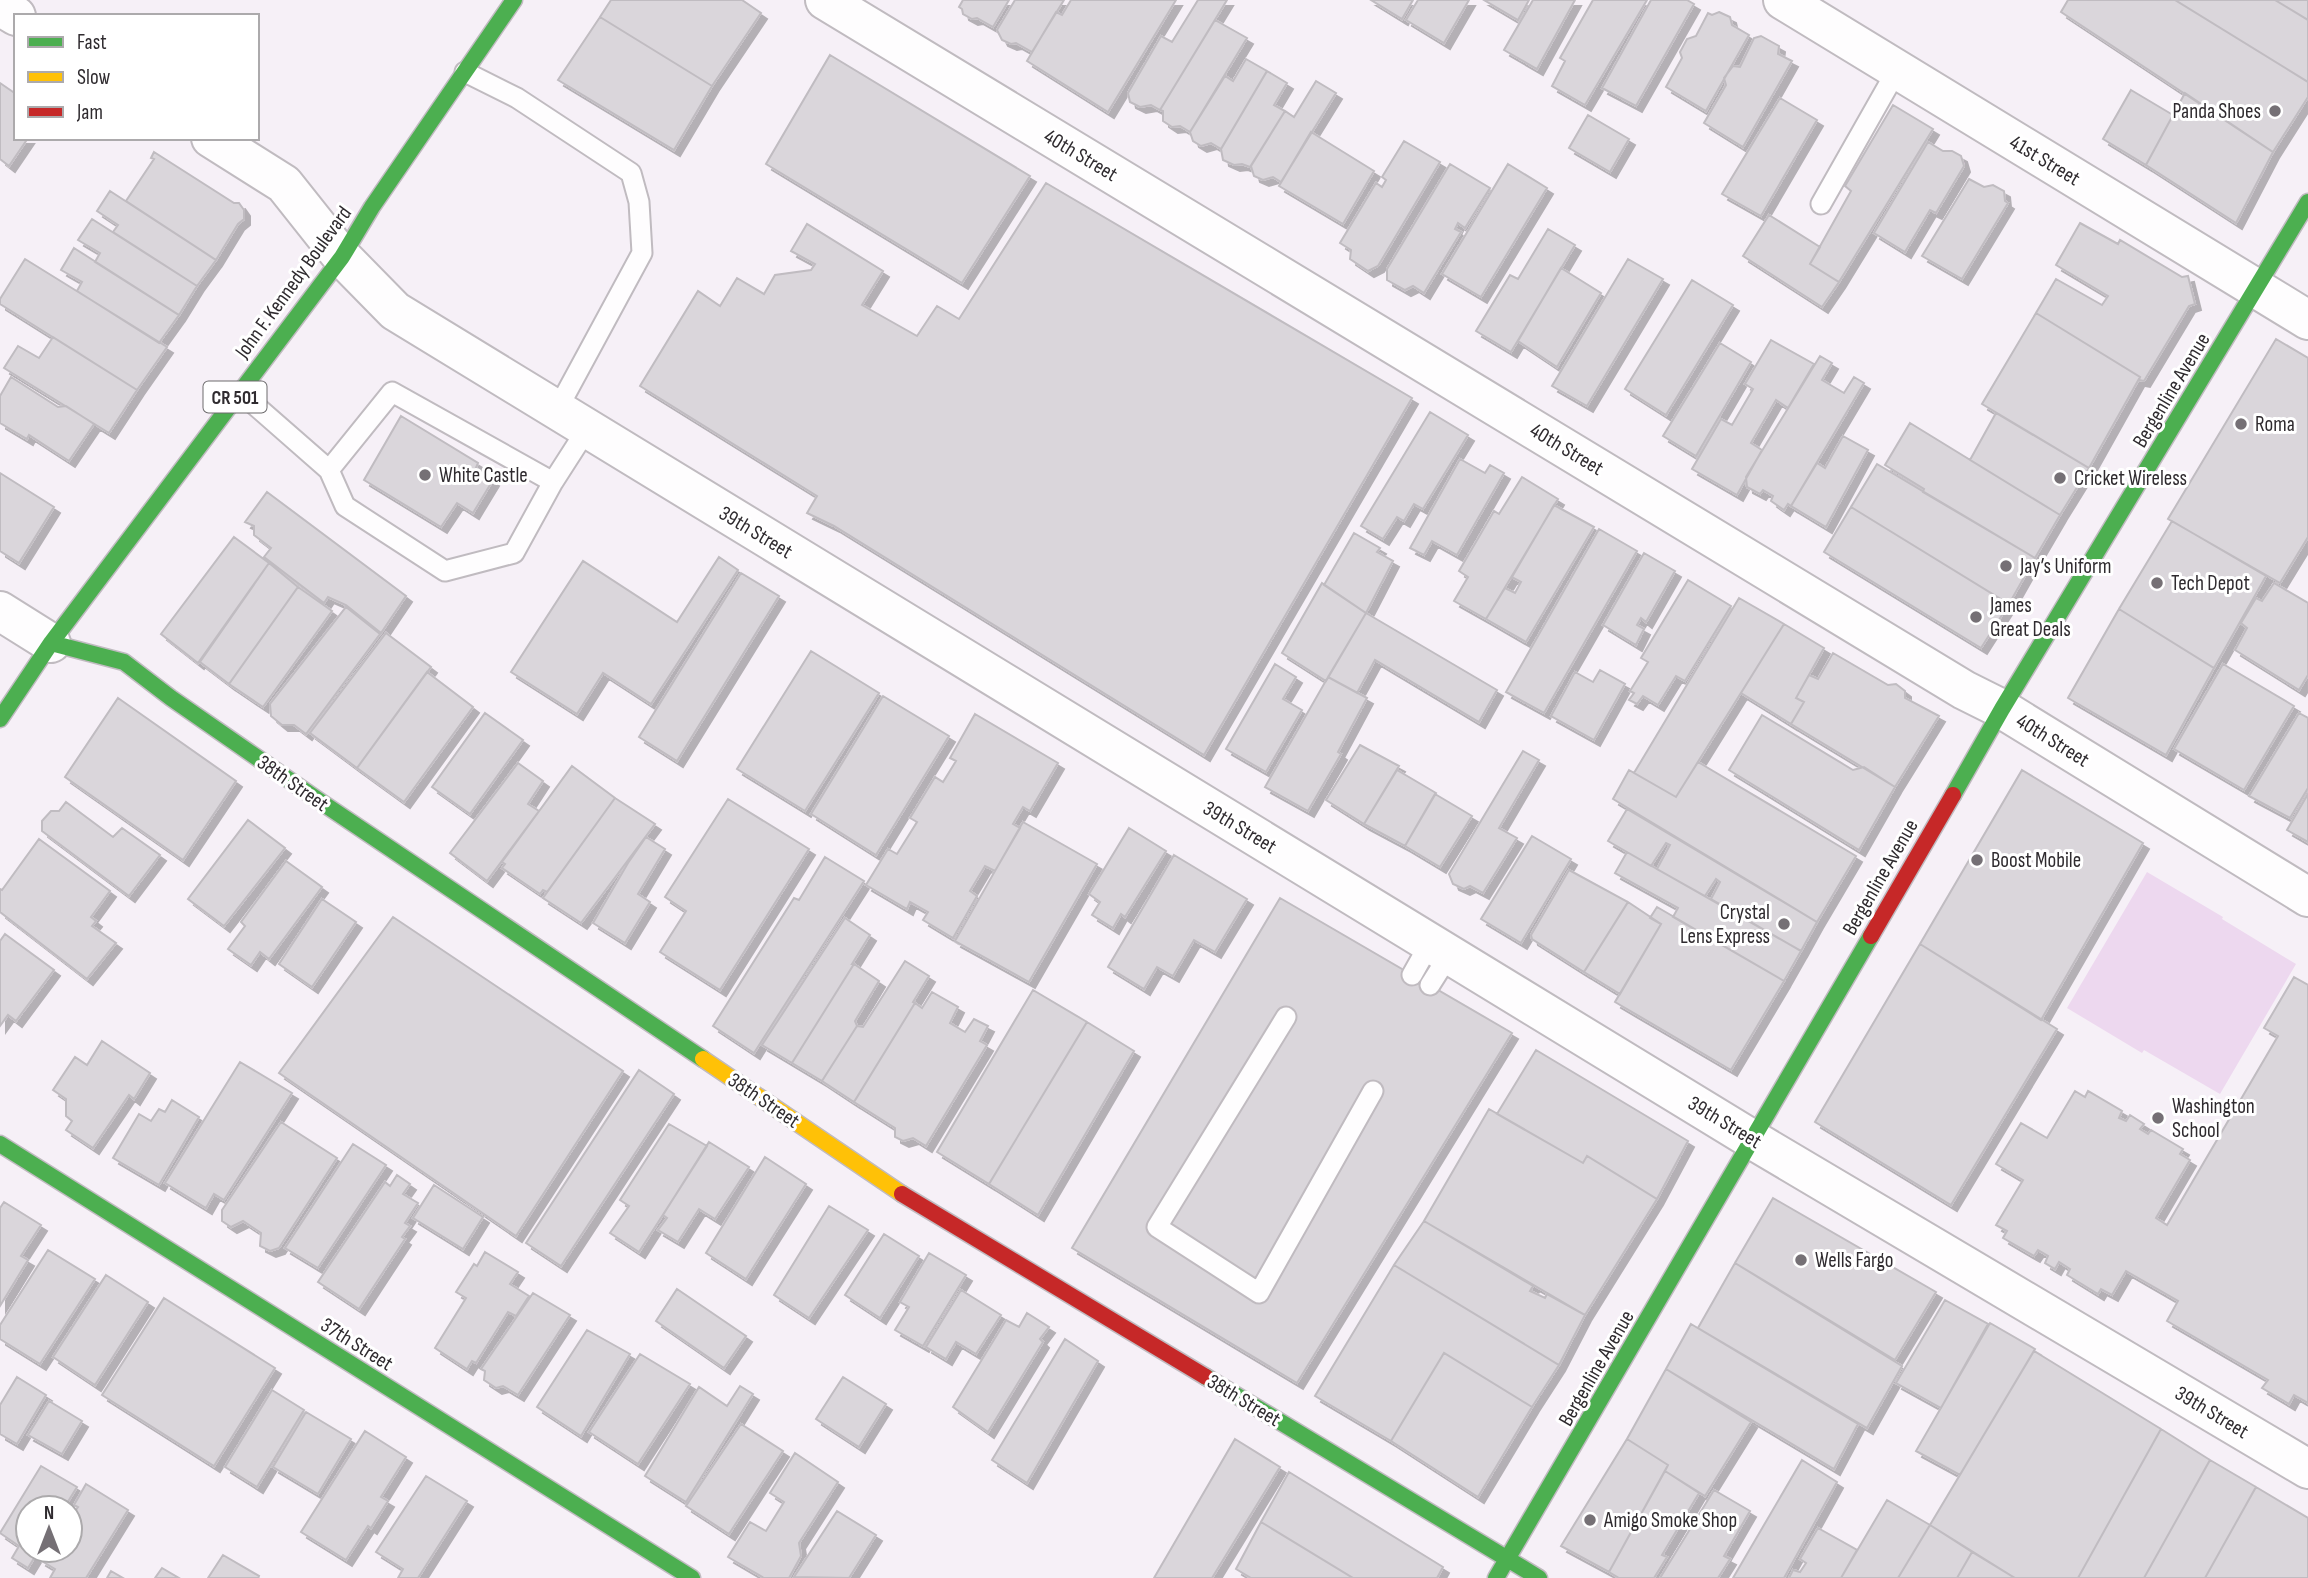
<svg xmlns="http://www.w3.org/2000/svg" width="2308" height="1578" font-family="'Sofia Sans Condensed',sans-serif">
  <style>
    .green { fill: #edd8ef }
    .building { fill: #dad6db; stroke: #c0bcc1; stroke-width: 2; filter: url(#shadow) }
    .lines { fill: none; stroke-linecap: round; stroke-linejoin: round }
    .lane-casing { stroke: #c0bbc0; stroke-width: 23 }
    .street-casing { stroke: #c0bbc0; stroke-width: 42 }
    .fast-casing { stroke: #c0bbc0; stroke-width: 19 }
    .slow-casing { stroke: #c0bbc0; stroke-width: 19 }
    .jam-casing { stroke: #c0bbc0; stroke-width: 19 }
    .lane { stroke: #fefdfe; stroke-width: 19 }
    .street { stroke: #fefdfe; stroke-width: 38 }
    .fast { stroke: #4caf50; stroke-width: 16 }
    .slow { stroke: #ffc107; stroke-width: 16 }
    .jam { stroke: #c62828; stroke-width: 16 }
    .poi-dot { fill: #757075; stroke: #fff; stroke-width: 2.5 }
    .labels { text-anchor: middle; stroke-width: 6; stroke-linejoin: round; paint-order: stroke }
    .shield { fill: #fff; stroke: #6d6b6d; stroke-width: 2 }
    .shield-label { font-size: 19px; font-weight: bold; fill: #2f2b2f }
    .poi-label { font-size: 21px; fill: #2f2b2f; stroke: #fff; text-anchor: start }
    .street-label { font-size: 21px; fill: #2f2b2f; stroke: #fff }
  </style>
  <defs>
    <filter id="shadow"><feDropShadow dx="6" dy="6" stdDeviation="0" flood-color="#0004"/></filter>
  </defs>
  <rect width="100%" height="100%" fill="#f6f0f7"/>
  <path class="green" d="M2147,872L2223,917L2222,919L2296,964L2220,1094L2144,1050L2142,1053L2067,1008Z"/>
  <path class="building" d="M611,0H742L761,13L712,86L600,17Z
    M963,0H1009L993,27L977,18L972,19L963,14L962,9L959,7Z
    M1015,0H1064L1032,52L1016,43L1011,44L1002,40L997,30Z
    M1071,0H1176L1108,112L1027,61L1056,12L1062,15Z
    M1198,0H1227L1160,110L1151,105L1140,107L1130,102L1128,93L1161,36L1172,42Z
    M1371,0H1413L1402,19Z
    M1418,0H1469L1444,43L1406,20Z
    M1484,0H1529L1518,20Z
    M1533,0H1575L1537,69L1504,50Z
    M1593,0H1647L1585,105L1552,86L1565,61L1560,58Z
    M1651,0H1687L1694,4L1636,106L1602,88Z
    M2068,0H2175L2308,82V97L2273,152L2061,12Z
    M2175,0H2275L2308,20V82Z
    M2275,0H2308V20Z
    M1719,12L1730,17L1732,25L1749,35L1706,111L1666,87L1682,58L1680,52L1687,39L1696,36L1708,13L1712,15Z
    M600,17L712,86L674,150L558,80Z
    M1215,20L1247,38L1190,132L1180,126L1172,127L1163,121V111L1160,110Z
    M1761,36L1779,46L1778,54L1792,61L1743,147L1704,123L1726,85L1724,78L1733,66L1740,67L1754,38Z
    M830,55L1030,176L962,283L766,164Z
    M1246,59L1267,71L1221,149L1211,143L1201,146L1193,141L1190,132L1225,76L1233,81Z
    M1267,71L1287,83L1274,105L1285,111L1250,167L1242,164L1234,165L1223,160L1221,149Z
    M1316,81L1336,93L1281,182L1273,177L1263,180L1254,176L1251,166L1285,111L1294,117Z
    M0,83L16,94V138H28L9,166L0,159Z
    M2131,90L2173,115L2146,165L2103,139Z
    M2185,93L2273,152L2236,223L2146,165Z
    M1780,98L1817,120L1761,216L1722,194Z
    M1893,105L1933,129L1839,282L1810,264L1851,191L1845,186Z
    M1588,115L1629,139L1610,172L1569,148Z
    M1311,132L1374,171L1343,224L1279,186Z
    M1404,141L1440,162L1378,266L1368,271L1350,259L1351,250L1340,243L1376,183L1382,187L1386,180L1382,177Z
    M1928,142L1943,151H1952L1961,156L1964,166L1936,213L1930,210L1905,252L1874,233Z
    M154,152L234,203H239L244,210V219L238,224L216,260L126,201L154,159L151,158Z
    M1450,164L1490,188L1465,228L1458,223L1455,229L1461,232L1424,293L1413,286L1405,290L1387,280V269Z
    M1508,164L1547,188L1481,297L1442,274Z
    M1969,179L1984,187L1993,185L2004,191L2005,201L2008,203L1962,279L1922,256Z
    M1046,183L1412,398L1204,755L834,526L807,513L817,496L640,386L698,291L720,306L737,278L764,294L775,275L811,270L815,264L791,251L807,224L883,271L862,305L917,336L937,306L959,319Z
    M110,191L216,260L197,286L113,232L118,225L97,211Z
    M1769,215L1820,247L1810,264L1839,282L1822,307L1743,256Z
    M92,219L197,286L179,315L95,262L100,253L78,240Z
    M2080,223L2118,244L2120,240L2182,277L2188,276L2195,304L2189,306L2144,381L2139,380L2140,377L2036,313L2056,279L2102,305L2108,296L2056,265Z
    M1548,229L1575,245L1511,352L1476,331L1510,275L1518,279Z
    M74,248L179,315L159,343L77,291L82,282L61,270Z
    M25,259L167,347L137,390L0,304V299Z
    M1628,259L1663,279L1587,406L1552,386Z
    M1561,268L1601,293L1557,367L1518,341Z
    M1692,280L1733,305L1666,415L1625,389Z
    M2036,313L2140,377L2089,468L1982,404Z
    M53,337L137,390L109,433L4,368L18,346L39,358Z
    M2276,339L2308,358V537L2280,583L2168,519Z
    M1771,340L1814,364L1788,408L1776,400L1751,443L1762,450L1737,495L1692,469L1721,419L1732,425L1753,389L1745,384Z
    M1720,343L1751,362L1696,456L1663,436Z
    M1820,356L1832,363L1822,380L1844,393L1854,377L1864,383L1791,506L1788,504L1784,510L1771,501L1773,496L1763,490L1760,494L1747,487L1746,477Z
    M11,377L58,407L66,406L94,424L69,461L29,435L27,439L0,423V396Z
    M1430,412L1468,435L1423,509L1414,504L1404,521L1397,517L1383,539L1361,526Z
    M1996,413L2089,468L2060,515L1970,460Z
    M401,416L478,463L475,470L493,480L473,513L457,503L441,527L364,480Z
    M1910,423L2060,515L2035,558L1923,492L1924,489L1885,465Z
    M1843,436L1868,450L1826,527L1791,506L1817,463L1825,468Z
    M1460,459L1485,473L1490,465L1504,473L1457,555L1432,541L1424,555L1410,548Z
    M1877,464L2035,558L2009,604L1851,507Z
    M0,473L54,507L19,563L0,551Z
    M1522,477L1558,499L1486,619L1454,601L1468,577L1459,571L1494,511L1499,514Z
    M267,492L406,596L381,633L346,605L328,597L324,603L264,557L271,548L254,535V526L245,522Z
    M1554,505L1594,527L1526,642L1486,619L1505,588L1515,593L1521,582L1512,577Z
    M1851,507L2009,604L1981,648L1824,552Z
    M2172,521L2266,576L2214,668L2119,609Z
    M1599,529L1637,551L1544,713L1506,692Z
    M1354,533L1380,548L1377,552L1393,561L1366,613L1324,585Z
    M234,537L269,563L198,663L161,634Z
    M1644,553L1675,571L1646,622L1641,618L1637,625L1644,629L1636,645L1603,625Z
    M719,557L738,570L651,704L603,673L577,714L511,672L583,561L677,622Z
    M269,563L298,587L229,684L200,662Z
    M741,573L779,596L677,761L639,737Z
    M1688,580L1731,606L1685,681L1676,676L1658,705L1643,696L1637,704L1629,700L1634,693L1630,691L1648,662L1641,658Z
    M1322,583L1366,613L1326,681L1282,653Z
    M2274,583L2308,603V675L2299,690L2235,650L2247,628L2241,623L2256,598L2262,601Z
    M298,587L332,611L263,707L229,684Z
    M1739,598L1784,624L1676,797L1634,773Z
    M346,607L380,634L306,734L294,725H282L271,716L270,704Z
    M2119,609L2214,668L2166,755L2068,698Z
    M1366,613L1497,690L1479,722L1375,660L1357,693L1328,677Z
    M1784,624L1824,648L1796,698L1804,702L1791,724L1741,693Z
    M386,633L431,667L357,768L310,733Z
    M811,651L879,693L805,811L737,769Z
    M1833,653L1888,685L1896,684L1905,691V698L1939,716L1895,787L1791,724L1804,702L1796,698L1809,675L1818,679Z
    M1275,664L1296,677L1283,699L1302,710L1266,772L1226,749Z
    M2223,664L2294,706L2244,790L2174,749Z
    M1600,670L1625,684L1594,740L1551,716L1575,672L1593,682Z
    M427,672L473,707L404,802L357,768Z
    M1328,677L1367,698L1338,752L1341,754L1308,811L1265,787Z
    M883,696L949,736L876,855L811,814Z
    M118,698L236,781L183,860L65,777Z
    M485,713L523,740L470,814L432,787Z
    M2299,713L2308,718V788L2290,818L2249,796Z
    M975,714L1058,763L1030,811L1023,807L1013,824L1020,828L995,871L985,866L970,891L977,896L953,938L923,920L928,912L910,902L907,909L866,885L888,849L897,854L917,822L910,818L935,777L943,782L956,761L950,758Z
    M1762,715L1853,770L1864,767L1895,787L1859,850L1729,770Z
    M1360,745L1399,766L1364,824L1326,800Z
    M1523,751L1539,760L1499,828L1517,838L1483,893L1470,886L1464,889L1453,884L1449,874Z
    M1698,762L1856,856L1817,922L1613,799L1629,770L1676,797Z
    M518,763L543,781L528,804L539,811L487,881L450,853Z
    M572,766L615,798L547,892L543,890L540,894L502,868L505,864L502,862Z
    M1397,770L1436,793L1405,846L1364,824Z
    M2022,770L2143,843L2041,1020L1920,944Z
    M1435,794L1472,816L1440,867L1405,846Z
    M2308,794V842L2287,830Z
    M615,798L655,824L581,923L543,898Z
    M728,799L809,849L720,990L660,952L686,911L665,897Z
    M66,802L113,837L122,828L160,855L129,896L42,831V821L51,811H59Z
    M1627,809L1817,922L1801,951L1711,899L1720,882L1716,879L1705,896L1657,869L1670,845L1666,843L1651,866L1608,841Z
    M248,820L285,848L224,926L188,899Z
    M1023,822L1097,864L1029,982L955,941Z
    M1129,828L1166,851L1125,917L1121,914L1113,928L1092,915L1100,902L1089,894Z
    M1532,836L1571,859L1521,943L1481,919Z
    M646,837L665,849L638,894L650,902L625,943L593,923L628,863Z
    M39,839L110,891L91,917L96,921L92,926L116,943L87,979L0,912V889L2,890Z
    M1627,852L1801,951L1784,981L1673,917L1678,908L1615,873Z
    M1174,855L1247,899L1215,952L1194,940L1173,976L1157,967L1144,989L1108,967Z
    M825,857L864,881L754,1053L713,1026L794,898L799,900Z
    M286,861L322,887L269,959L260,952L251,965L228,949L245,926L241,922Z
    M1569,870L1628,902L1584,972L1532,939L1531,935Z
    M1280,898L1512,1033L1297,1383L1072,1248Z
    M322,899L356,922L312,987L279,964Z
    M1628,902L1661,924L1620,994L1584,972Z
    M1657,907L1784,981L1731,1070L1615,1002L1661,924L1650,918Z
    M393,917L623,1071L516,1236L279,1073Z
    M845,918L870,935L852,964H854L792,1063L762,1045Z
    M5,934L54,970L16,1021L8,1015L0,1026V941Z
    M1920,944L2057,1029L1951,1205L1815,1122Z
    M905,961L929,976L913,1002L915,1003L854,1102L822,1081L857,1026L863,1027Z
    M854,964L879,981L855,1021L857,1026L822,1081L792,1063Z
    M2294,977L2308,985V1403L2294,1395L2289,1404L2262,1388L2268,1380L2167,1321L2178,1301L2126,1271L2112,1295L2101,1289L2098,1294L2067,1275L2070,1269L2059,1262L2055,1269L2045,1263L2048,1256L2038,1250L2034,1256L2003,1238L2007,1231L1996,1225L2023,1180L1996,1164L2021,1123L2047,1138L2075,1091L2085,1097L2088,1091L2122,1111L2119,1118L2126,1121L2130,1115L2144,1124L2140,1129L2148,1134L2151,1130L2183,1149L2180,1154L2190,1160L2156,1218L2167,1225L2278,1036L2264,1028Z
    M1033,990L1087,1022L989,1184L937,1152Z
    M932,992L958,1007L950,1023L965,1032L974,1019L988,1026L980,1041L987,1045L926,1146L913,1138L903,1141L895,1137V1128L854,1102L915,1003L922,1008Z
    M1087,1022L1134,1051L1038,1215L989,1184Z
    M102,1041L150,1073L134,1099L129,1095L93,1148L66,1130L72,1121L66,1116V1099L53,1090L75,1057L87,1065Z
    M1536,1050L1688,1141L1657,1199L1587,1156L1583,1163L1497,1114Z
    M240,1062L292,1093L224,1200L214,1194L206,1208L165,1183Z
    M639,1070L674,1094L561,1266L526,1243Z
    M172,1100L199,1117L159,1185L113,1158L139,1114L151,1121L159,1109L165,1112Z
    M1489,1109L1583,1163L1587,1156L1657,1199L1585,1315L1424,1221Z
    M281,1122L337,1158L279,1248L270,1251L260,1246L261,1233L243,1221L231,1227L222,1221V1210Z
    M669,1124L707,1146L639,1252L610,1233L629,1206L620,1200Z
    M709,1142L749,1167L715,1219L699,1209L678,1242L658,1230L667,1218L663,1215Z
    M353,1144L386,1165L318,1268L285,1248Z
    M765,1157L806,1184L746,1279L706,1253Z
    M397,1175L410,1184L403,1194L418,1203L405,1223L410,1226L402,1237L405,1239L359,1309L318,1282L385,1182L390,1186Z
    M434,1185L483,1217L463,1249L413,1218Z
    M1773,1198L1936,1292L1895,1360L1735,1263Z
    M4,1202L41,1225L21,1256L28,1260L0,1306V1208Z
    M829,1206L868,1230L809,1318L774,1295Z
    M1424,1221L1533,1286L1530,1291L1545,1298L1547,1294L1585,1315L1559,1365L1394,1265Z
    M884,1234L919,1256L880,1318L845,1295Z
    M48,1250L95,1279L40,1364L0,1339V1325Z
    M485,1252L518,1272L510,1284L529,1296L516,1316L508,1312L476,1363L472,1361L467,1369L435,1348L466,1298L456,1292L474,1264L477,1266Z
    M929,1253L966,1275L923,1346L895,1330L909,1307L900,1302Z
    M1735,1263L1902,1366L1867,1428L1698,1328Z
    M1394,1265L1559,1365L1532,1407L1444,1353L1391,1441L1315,1396Z
    M106,1275L148,1302L95,1385L53,1357Z
    M677,1289L746,1336L724,1368L656,1321Z
    M961,1290L1001,1315L976,1354L956,1342L946,1359L926,1347Z
    M533,1293L570,1315L518,1395L503,1386L496,1388L484,1380L485,1371L481,1369Z
    M164,1298L275,1368L214,1466L102,1395Z
    M1945,1300L1988,1324L1941,1408L1896,1383Z
    M1027,1313L1049,1327L1040,1339L1043,1342L988,1432L953,1407L1006,1320L1019,1327Z
    M1990,1323L2035,1349L1960,1475L1916,1451Z
    M1691,1324L1858,1424L1834,1469L1666,1369Z
    M587,1330L630,1354L581,1436L537,1407Z
    M1065,1339L1098,1361L1027,1483L992,1460Z
    M2034,1351L2161,1429L2078,1578H2015L1930,1525Z
    M1444,1353L1532,1407L1478,1497L1391,1441Z
    M640,1354L690,1384L638,1464L589,1432Z
    M1666,1369L1751,1422L1705,1496L1665,1471L1668,1465L1627,1439Z
    M17,1377L46,1395L17,1444L0,1434V1405Z
    M843,1377L886,1404L859,1447L816,1419Z
    M740,1386L753,1394L686,1502L645,1476L699,1387L727,1406Z
    M272,1390L304,1410L257,1487L225,1467Z
    M49,1401L82,1421L62,1454L28,1435Z
    M306,1412L351,1439L318,1494L273,1467Z
    M741,1424L783,1451L729,1534L686,1506Z
    M2161,1429L2210,1460L2144,1578H2078Z
    M365,1431L406,1457L381,1497L388,1501L371,1528L368,1526L346,1560L301,1532Z
    M1235,1439L1280,1467L1212,1578H1154Z
    M1627,1439L1668,1465L1609,1572L1561,1546Z
    M795,1453L838,1482L799,1543L801,1556L789,1578H764L728,1557L750,1522L766,1531L784,1502L770,1493Z
    M1802,1460L1837,1482L1784,1578H1733Z
    M2210,1460L2256,1487L2205,1578H2144Z
    M41,1466L77,1487L64,1508H28V1550H39L28,1568L12,1558L19,1546L0,1533Z
    M1665,1471L1699,1493L1662,1555L1667,1557L1654,1578H1619L1609,1572Z
    M1289,1472L1443,1567L1437,1578H1353L1261,1522Z
    M426,1476L467,1501L418,1578H398L403,1569L376,1552Z
    M86,1484L128,1510L86,1578H50L55,1569L40,1560L46,1550H70V1518L78,1507L74,1505Z
    M2256,1487L2308,1518V1578H2205Z
    M1714,1490L1750,1511L1724,1556L1730,1559L1718,1578H1660Z
    M1887,1500L1930,1525L1898,1578H1841Z
    M837,1511L876,1535L849,1578L794,1577Z
    M1261,1522L1353,1578H1251L1236,1569Z
    M1930,1525L1972,1552L1957,1578H1898Z
    M1818,1528L1857,1550L1841,1578H1789L1793,1570L1800,1572L1806,1563L1800,1559Z
    M1972,1552L2015,1578H1957Z
    M223,1555L259,1576L258,1578H208Z
    M162,1568L179,1578H155Z
    M111,1571L123,1578H107Z"/>
  <g class="lines">
    <g class="lane-casing">
      <path id="lane" d="M465,72L517,98L631,173L639,202L642,253L557,410
        M1821,204L1897,70
        M240,392L329,470L345,506L445,571L514,553L553,482L587,429
        M329,470L392,392L553,482
        M1412,975L1430,943
        M1430,985L1449,955
        M1286,1017L1157,1227L1259,1293L1373,1091"/>
    </g>
    <g class="street-casing">
      <path id="street" d="M825,0L1964,690L2002,709L2308,897
        M1783,0L2308,320
        M0,6L16,16
        M211,138L284,184L342,257L395,311L1753,1140L2308,1469
        M0,611L51,643"/>
    </g>
    <g class="fast-casing">
      <path id="fast" d="M51,643L124,662L171,698L321,802L703,1059
        M0,719L51,643L342,257L372,207L514,0
        M1953,795L2002,709L2308,202
        M0,1144L692,1578
        M1206,1377L1539,1578
        M1496,1578L1871,936"/>
    </g>
    <g class="slow-casing">
      <path id="slow" d="M703,1059L902,1194"/>
    </g>
    <g class="jam-casing">
      <path id="jam" d="M1871,936L1953,795
        M902,1194L1206,1377"/>
    </g>
    <use href="#lane" class="lane"/>
    <use href="#street" class="street"/>
    <use href="#fast" class="fast"/>
    <use href="#slow" class="slow"/>
    <use href="#jam" class="jam"/>
  </g>
  <g class="poi-dot">
    <circle cx="2275" cy="111" r="7"/>
    <circle cx="2241" cy="424" r="7"/>
    <circle cx="425" cy="475" r="7"/>
    <circle cx="2060" cy="478" r="7"/>
    <circle cx="2006" cy="566" r="7"/>
    <circle cx="2157" cy="583" r="7"/>
    <circle cx="1976" cy="617" r="7"/>
    <circle cx="1977" cy="860" r="7"/>
    <circle cx="1784" cy="924" r="7"/>
    <circle cx="2158" cy="1118" r="7"/>
    <circle cx="1801" cy="1260" r="7"/>
    <circle cx="1590" cy="1520" r="7"/>
  </g>
  <g class="labels">
    <rect class="shield" x="203.5" y="381.5" width="63" height="31" rx="5"/>
    <g class="shield-label">
      <text x="235" y="404">CR 501</text>
    </g>
    <g class="poi-label">
      <text x="2261" y="118" text-anchor="end">Panda Shoes</text>
      <text x="2255" y="431">Roma</text>
      <text x="439" y="482">White Castle</text>
      <text x="2074" y="485">Cricket Wireless</text>
      <text x="2020" y="573">Jay’s Uniform</text>
      <text x="2171" y="590">Tech Depot</text>
      <text x="1990" y="612">James<tspan x="1990" dy="24">Great Deals</tspan></text>
      <text x="1991" y="867">Boost Mobile</text>
      <text x="1770" y="919" text-anchor="end">Crystal<tspan x="1770" dy="24">Lens Express</tspan></text>
      <text x="2172" y="1113">Washington<tspan x="2172" dy="24">School</tspan></text>
      <text x="1815" y="1267">Wells Fargo</text>
      <text x="1604" y="1527">Amigo Smoke Shop</text>
    </g>
    <g class="street-label">
      <text transform="translate(1081 155) rotate(31)" y="7">40th Street</text>
      <text transform="translate(2045 160) rotate(31)" y="7">41st Street</text>
      <text transform="translate(293 282) rotate(-54)" y="7">John F. Kennedy Boulevard</text>
      <text transform="translate(2171 390) rotate(-59)" y="7">Bergenline Avenue</text>
      <text transform="translate(1567 449) rotate(31)" y="7">40th Street</text>
      <text transform="translate(756 532) rotate(31)" y="7">39th Street</text>
      <text transform="translate(2053 740) rotate(32)" y="7">40th Street</text>
      <text transform="translate(293 783) rotate(35)" y="7">38th Street</text>
      <text transform="translate(1240 827) rotate(31)" y="7">39th Street</text>
      <text transform="translate(1880 877) rotate(-60)" y="7">Bergenline Avenue</text>
      <text transform="translate(764 1100) rotate(34)" y="7">38th Street</text>
      <text transform="translate(1725 1122) rotate(31)" y="7">39th Street</text>
      <text transform="translate(357 1344) rotate(32)" y="7">37th Street</text>
      <text transform="translate(1596 1368) rotate(-60)" y="7">Bergenline Avenue</text>
      <text transform="translate(1244 1400) rotate(31)" y="7">38th Street</text>
      <text transform="translate(2212 1412) rotate(31)" y="7">39th Street</text>
    </g>
  </g>
  <rect x="14" y="14" width="245" height="126" fill="#ffffff" stroke="#acaaac" stroke-width="2"/>
  <rect x="28" y="37" width="35" height="10" fill="#4caf50" stroke="#acaaac" stroke-width="2"/>
  <text x="77" y="49" font-size="21" fill="#2f2b2f">Fast</text>
  <rect x="28" y="72" width="35" height="10" fill="#ffc107" stroke="#acaaac" stroke-width="2"/>
  <text x="77" y="84" font-size="21" fill="#2f2b2f">Slow</text>
  <rect x="28" y="107" width="35" height="10" fill="#c62828" stroke="#acaaac" stroke-width="2"/>
  <text x="77" y="119" font-size="21" fill="#2f2b2f">Jam</text>
  <g transform="translate(49 1529)"><circle r="33" fill="#ffffff" stroke="#acaaac" stroke-width="2"/>
  <path d="M0-5L12 26L0 18L-12 26Z" fill="#757075"/>
  <text y="-10" font-size="19" font-weight="bold" text-anchor="middle" fill="#2f2b2f">N</text>
  </g>
</svg>
